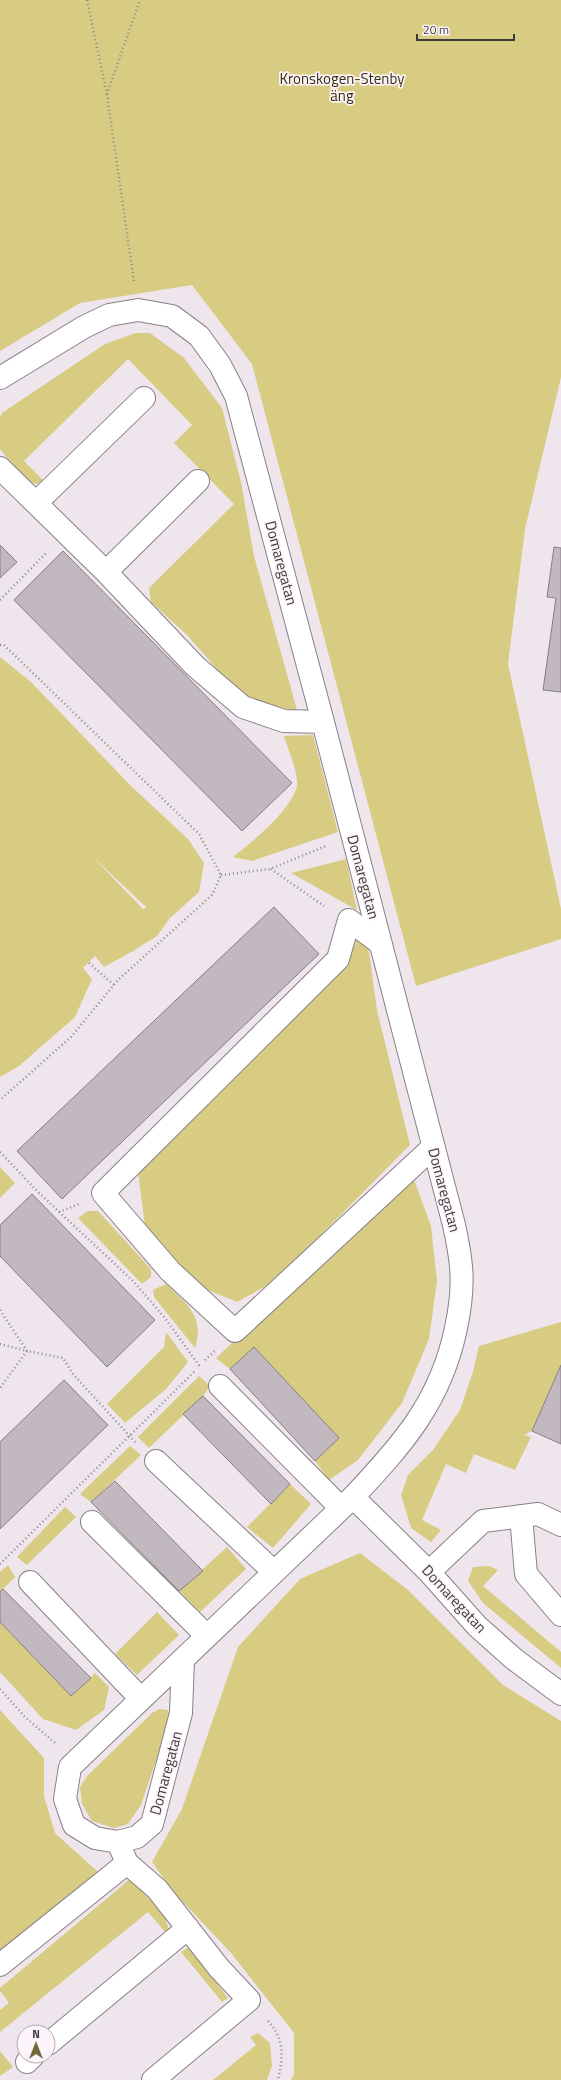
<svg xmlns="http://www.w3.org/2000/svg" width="561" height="2080" font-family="'Titillium Web',sans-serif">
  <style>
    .green { fill: #d8cb82; fill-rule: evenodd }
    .building { fill: #c1b9bf; stroke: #867e84 }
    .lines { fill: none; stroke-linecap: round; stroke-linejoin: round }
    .minor-casing { stroke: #888086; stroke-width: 24 }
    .path { stroke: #8e898d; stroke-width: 2.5; stroke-dasharray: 1 3; stroke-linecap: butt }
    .minor { stroke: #fff; stroke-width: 22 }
    .labels { text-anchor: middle; stroke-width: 3.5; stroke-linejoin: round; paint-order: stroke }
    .park-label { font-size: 15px; fill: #362f0b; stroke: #fcf4fa }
    .street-label { font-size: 15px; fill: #3e3b3d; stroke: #fcf4fa }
  </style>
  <rect width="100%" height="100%" fill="#efe6ed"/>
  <path class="green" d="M0,0H561V377L525,529L508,664L561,909V939L416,986L252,364L192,285L80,303L0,351Z
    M136,333H150L184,358L222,408L241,482L254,556L297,710L262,706L237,692L187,635L151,602L149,588L234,504L174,443L192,425L128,359L24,461L45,482L36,484L25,480L0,449V418L2,413L105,344Z
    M0,657L31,682L131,786L188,839L204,863L199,892L169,919L157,936L133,951L104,967L95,956L83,968L92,979L75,1017L19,1066L0,1077ZM91,855L146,907V908L143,909Z
    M313,735L338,832L252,861L233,857C250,844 300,803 297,781C296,766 288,750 284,736Z
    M346,859L357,910L291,873Z
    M353,932L367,937L377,1010L410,1145L275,1281L237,1302L201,1287L145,1227L138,1171Z
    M0,1167L15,1183L0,1198Z
    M412,1174L431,1226L437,1281L429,1339L402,1403L358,1460L329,1480L315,1461L339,1438L254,1347L230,1369L216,1358Z
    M88,1211H98L151,1269V1277L142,1284L78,1218Z
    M166,1284C187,1304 205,1317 195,1348L154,1297L153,1290Z
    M561,1322V1365L532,1431L524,1435L531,1437L515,1470L474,1454L466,1473L446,1464L422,1520L441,1530L431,1542L411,1528L401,1495L408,1475L433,1450L460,1410L473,1372L479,1346Z
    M166,1332L188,1362L166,1389L125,1423L107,1404L164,1347Z
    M199,1376L210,1386L203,1396L149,1448L138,1437Z
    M130,1446L141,1455L91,1502L80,1494Z
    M290,1484L311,1504L273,1548L247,1527Z
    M65,1507L76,1517L27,1565L17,1557Z
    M227,1547L246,1569L200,1612L179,1591Z
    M360,1553L408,1590L503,1685L561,1721V2080H291L294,2074V2033L231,1953L171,1889L152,1862L182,1809L238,1647L300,1579Z
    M8,1565L15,1577L0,1592V1572Z
    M489,1566L498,1570L483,1586L561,1652V1668L483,1603L468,1581L473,1567Z
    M157,1612L179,1635L137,1675L115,1654Z
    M0,1622L71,1696L95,1673L109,1687L104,1710L76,1730L43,1719L0,1672Z
    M159,1709L168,1710L170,1719L141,1805L128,1824L114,1828L92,1821L82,1804L80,1787L87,1776L152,1713Z
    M0,1710L44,1758V1796L55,1833L98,1872L0,1957Z
    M130,1879L163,1913L169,1929L165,1932L148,1912L0,2032V2010L9,2003L0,1991V1988Z
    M189,1947L228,1998L222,2002L181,1952Z
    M258,2033L270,2043L272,2066L267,2080H213L256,2045L250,2037Z
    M0,2051L13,2067L0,2076Z"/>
  <path class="building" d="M0,545L17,562L0,578Z
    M554,547L561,548V692L543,690L556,598L547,597Z
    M63,551L292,783L242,831L14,600Z
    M274,907L319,954L62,1199L17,1151Z
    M32,1194L155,1320L107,1367L0,1256V1225Z
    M254,1347L339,1438L315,1461L230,1369Z
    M561,1365V1444L532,1431Z
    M64,1380L108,1425L0,1529V1442Z
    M203,1396L290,1484L271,1504L183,1414Z
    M115,1481L203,1571L179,1591L91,1502Z
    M3,1589L91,1678L71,1696L0,1622V1592Z"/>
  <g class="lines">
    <g class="minor-casing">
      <path id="minor" d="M0,378L84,327L109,315L138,310L172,316L199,336L220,365L236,396L323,722L454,1225C457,1239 460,1253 461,1267C463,1287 460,1309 456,1328C441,1401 403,1444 353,1497L70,1767L65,1799L74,1825L95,1838L118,1842L137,1837L152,1824L181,1713L183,1659
        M0,468L106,572L198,481
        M36,503L144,398
        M106,572L195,666L243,707L284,721L323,722
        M381,944L349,920L338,959L103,1193L170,1271L235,1331L433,1147
        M220,1386L341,1508
        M156,1461L274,1572
        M353,1497L429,1572L477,1626L514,1659L561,1694
        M521,1516L526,1574L561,1615
        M92,1522L207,1636
        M429,1572L483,1521L538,1514L561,1525
        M30,1582L141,1699
        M118,1842L127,1863L157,1889L219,1968L249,2000L153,2080
        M0,1965L127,1863
        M48,2044L188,1928
        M27,2062L33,2056"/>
    </g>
    <path class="path" d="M87,0L107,95L134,282
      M107,94L140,0
      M0,600L46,553
      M0,645H4L199,834L221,875L212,895L118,980L71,1037L0,1100
      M271,869L324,906
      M221,875L270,869L326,846
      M89,963L114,985
      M0,1152L37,1191L133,1281L165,1318L201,1368
      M59,1212L79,1204
      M0,1310L27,1351L63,1358L73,1374L136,1443
      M0,1344L27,1351L0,1388
      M205,1360L216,1350
      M0,1564L195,1371
      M0,1689L25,1717L55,1743
      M268,2021C285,2039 283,2057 278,2080"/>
    <use href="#minor" class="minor"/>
  </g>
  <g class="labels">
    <g class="park-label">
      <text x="342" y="84">Kronskogen-Stenby<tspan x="342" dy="17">äng</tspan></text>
    </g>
    <g class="street-label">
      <text transform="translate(281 563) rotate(75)" y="5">Domaregatan</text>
      <text transform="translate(363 877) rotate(75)" y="5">Domaregatan</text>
      <text transform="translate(444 1190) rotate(75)" y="5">Domaregatan</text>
      <text transform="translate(454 1599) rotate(47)" y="5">Domaregatan</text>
      <text transform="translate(166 1773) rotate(-75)" y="5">Domaregatan</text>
    </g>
  </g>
  <g transform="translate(36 2044)"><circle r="19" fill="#fcf4fa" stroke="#b0aaae"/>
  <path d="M0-3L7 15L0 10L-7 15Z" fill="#706734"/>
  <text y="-6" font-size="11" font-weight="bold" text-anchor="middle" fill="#3e3b3d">N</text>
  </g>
  <path d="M417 34v6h97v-6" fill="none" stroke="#3e3b3d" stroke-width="2"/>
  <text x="423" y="34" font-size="12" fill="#3e3b3d" stroke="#fcf4fa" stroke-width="3" paint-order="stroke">20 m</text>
</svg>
